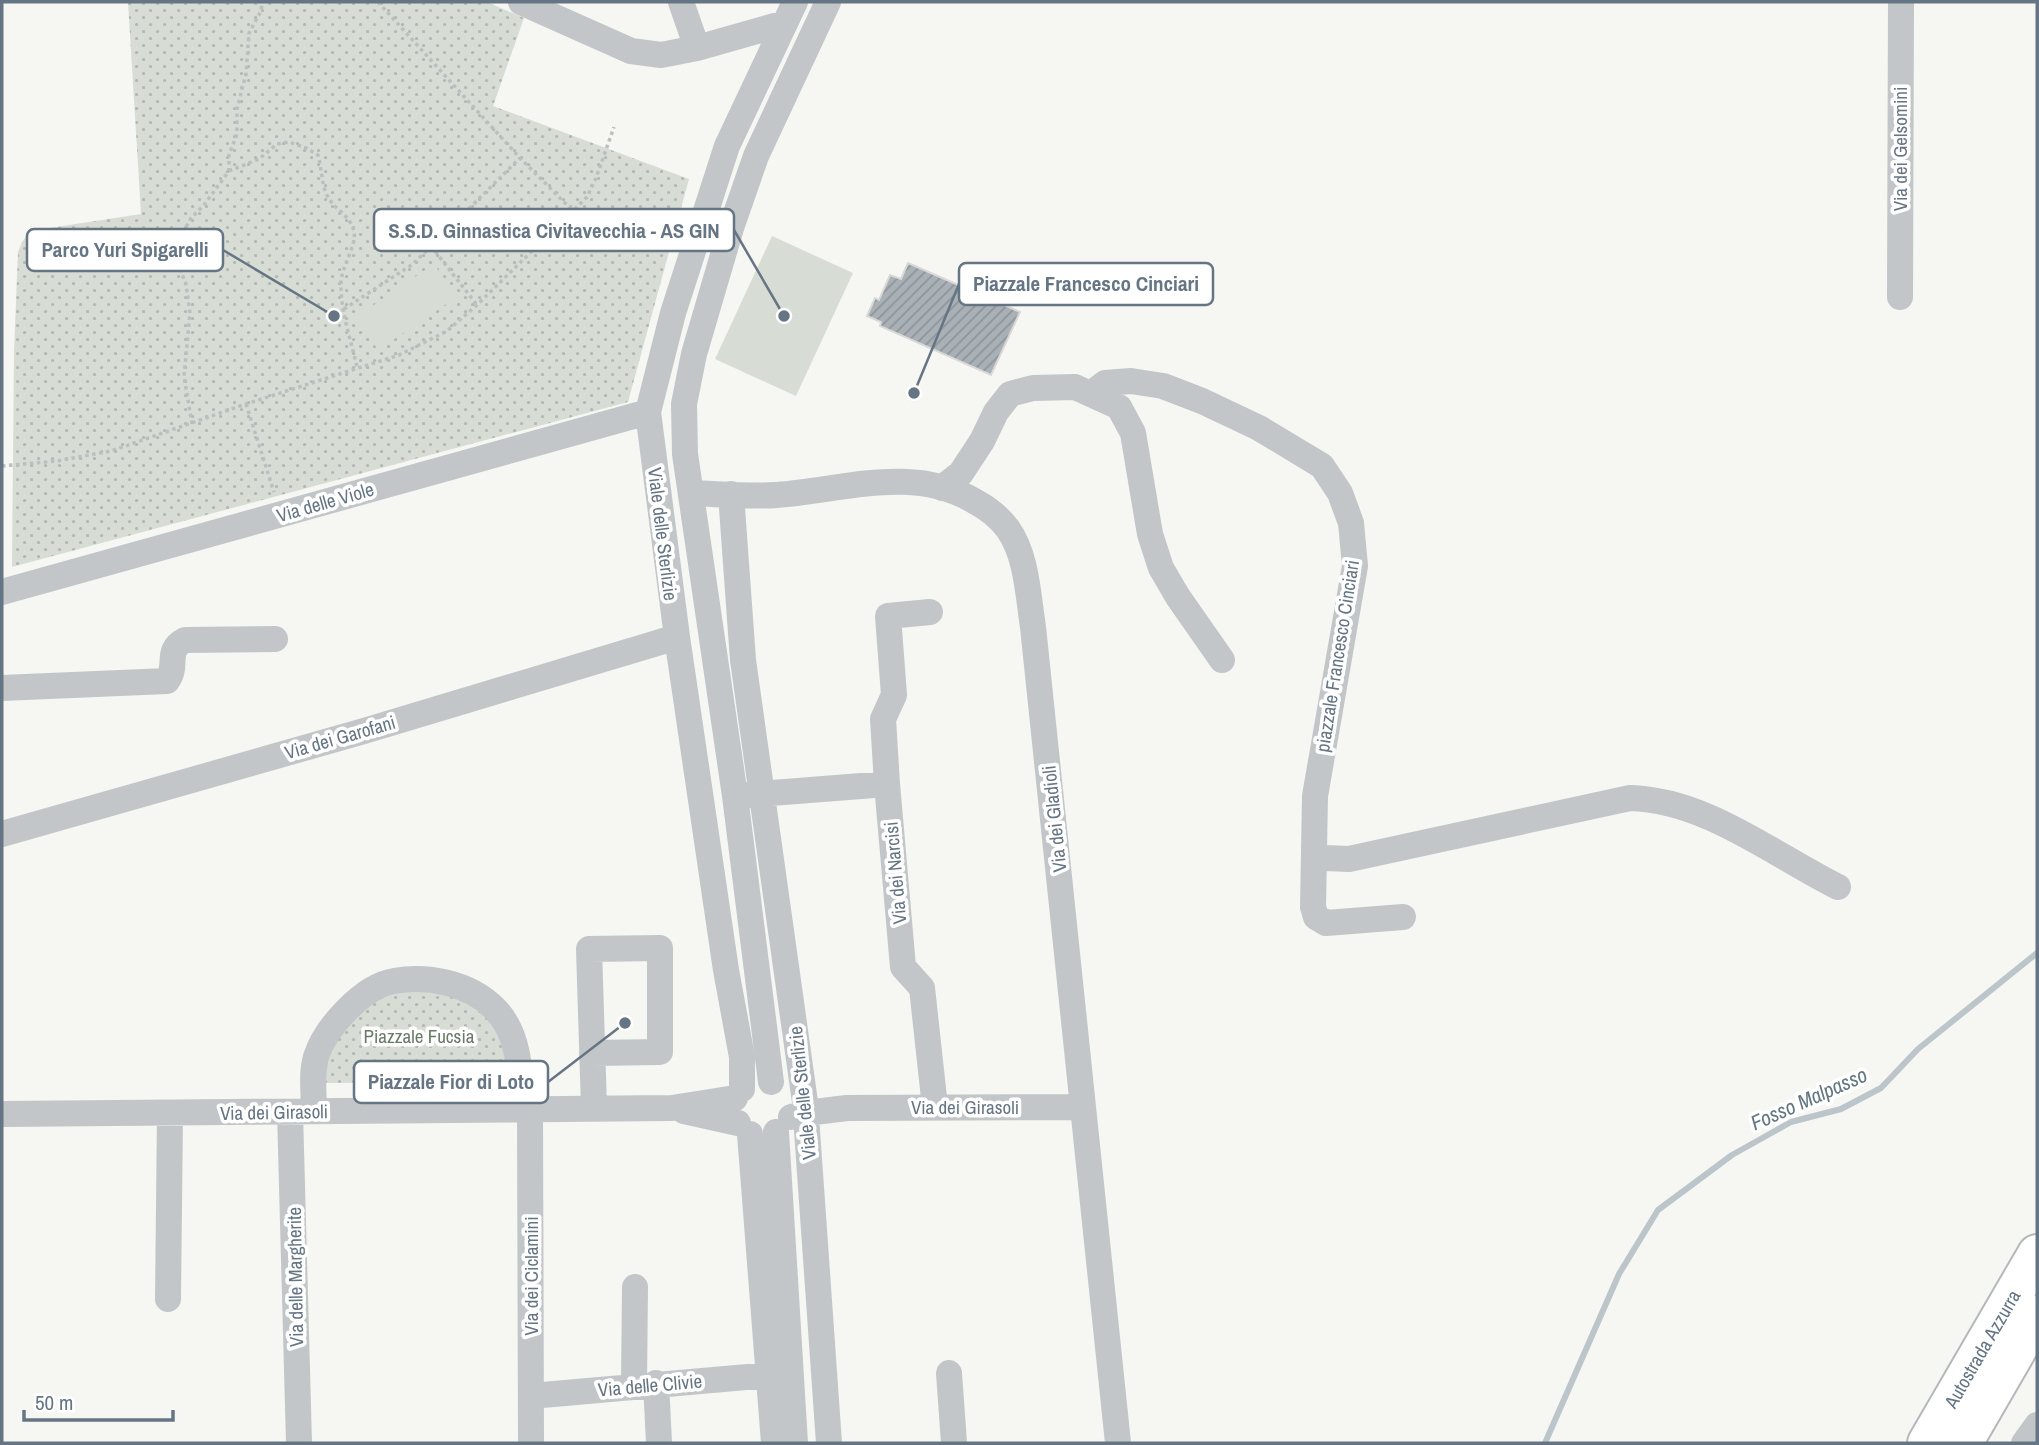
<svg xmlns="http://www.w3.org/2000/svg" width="2039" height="1445" font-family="'Archivo Narrow',sans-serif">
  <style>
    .park { fill: url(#park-dots) }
    .pitch { fill: #d7ddd4 }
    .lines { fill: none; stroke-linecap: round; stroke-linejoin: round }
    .stream { stroke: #bbc5ca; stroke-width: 6 }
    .building { fill: url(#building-hatch); stroke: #d8d8d6; stroke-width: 2 }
    .highway-casing { stroke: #b5b8bb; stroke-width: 42 }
    .path { stroke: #bcbec0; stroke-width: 3.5; stroke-dasharray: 3.5 3.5; stroke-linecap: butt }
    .minor { stroke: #c2c6c9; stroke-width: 26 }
    .highway { stroke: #fff; stroke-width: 38 }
    .labels { text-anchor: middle; stroke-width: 7; stroke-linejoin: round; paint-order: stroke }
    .street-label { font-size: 19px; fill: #667584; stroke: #fff }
    .park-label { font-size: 19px; fill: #687b65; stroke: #fff }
    .water-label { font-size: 21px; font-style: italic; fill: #627780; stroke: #fff }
    .leader { fill: none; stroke: #667584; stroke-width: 2.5 }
    .callout-dot { fill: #667584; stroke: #fff; stroke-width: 2.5 }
    .callout { fill: #fff; stroke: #667584; stroke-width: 2.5 }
    .callout-label { font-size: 21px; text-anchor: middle; font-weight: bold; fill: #667584 }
  </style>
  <defs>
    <pattern id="park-dots" width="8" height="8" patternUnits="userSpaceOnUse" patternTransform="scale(1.75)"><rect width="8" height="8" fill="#d7ddd4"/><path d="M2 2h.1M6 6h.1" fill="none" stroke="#b2b8b2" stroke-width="1.8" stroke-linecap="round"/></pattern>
    <pattern id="building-hatch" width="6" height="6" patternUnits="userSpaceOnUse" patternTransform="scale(1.75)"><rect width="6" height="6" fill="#a9b0b6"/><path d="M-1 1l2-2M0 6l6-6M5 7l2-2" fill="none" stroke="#8d949a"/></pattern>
  </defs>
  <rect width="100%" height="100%" fill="#f6f6f3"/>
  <path class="park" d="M128,2H487L524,18L493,106L689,179L628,402L12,567L14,352L18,252L22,242L30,231L141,214Z
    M404,989C435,992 476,993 494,1024C504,1040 508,1063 515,1082L323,1083C327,1059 335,1029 353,1012C363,1003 391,995 404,989Z"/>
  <path class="pitch" d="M772,236L853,273L796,396L715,359Z
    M434,264L457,297L378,350L356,317Z"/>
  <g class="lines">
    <path class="stream" d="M1545,1443L1619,1274L1658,1210L1732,1155L1791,1122L1841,1109L1881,1088L1918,1049L2037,953"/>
  </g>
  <path class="building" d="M908,263L1020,312L991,375L880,326L881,322L867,316L875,298L879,300L890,275L901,279Z"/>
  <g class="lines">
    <g class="highway-casing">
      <path id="highway" d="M1927,1443L2037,1254
        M1963,1443L2037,1315"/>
    </g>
    <path class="path" d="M378,2L520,158L573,211
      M229,171L259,159L277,144L289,142L306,148L318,155C322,169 321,184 328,197C335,210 350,215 354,231C357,246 342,265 341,282C340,310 351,340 357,367
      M431,246L477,305
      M344,309L413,264L520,158
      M246,404L274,492
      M192,424L184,376L190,313L186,284L175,257L178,242L191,218L204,205L229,171V155L237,134V109L246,74L249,33L261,11L262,2
      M2,466L57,461L111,451L246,404L399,355L447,331L477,305L587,197L596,178L614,127"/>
    <path class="minor" d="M521,2L631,51L661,55L697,48L785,23
      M681,2L697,48
      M1900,297L1901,2
      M1092,393L1105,383L1131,381L1163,386L1202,401L1259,428L1322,466L1340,493L1351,523L1355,566L1315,796L1313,907L1316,917L1326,923L1403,917
      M942,488L961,473L982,441L996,412L1010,394L1033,388L1075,387L1119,407L1133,433L1150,534L1161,568L1178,597L1222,660
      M692,493C720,494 749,497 777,495C845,490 913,464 976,502C989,509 999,517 1008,529C1027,556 1028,595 1033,627L1118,1443
      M731,494L743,660L805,1102L829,1443
      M2,592L648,412
      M2,688L167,681C179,665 164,651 185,640L275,639
      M887,784L883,719L894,695L888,616L930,612
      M747,795L887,784L903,967L922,988L935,1107
      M2,834L364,731L677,637
      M1314,855L1325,858L1349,859L1630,798C1706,800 1772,854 1838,887
      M592,1053L660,1052V948L589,949L594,1108
      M771,1082L735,796L685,454L684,404L694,354L731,228L756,156L828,2
      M742,1089V1057L726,970L677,637L648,412L673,313L727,146L795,2
      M530,1109L531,1443
      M314,1111C314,1093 311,1074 316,1057C325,1028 363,986 394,981C428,975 469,983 494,1008C521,1034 520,1075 521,1109
      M684,1111L738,1123
      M290,1112L299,1443
      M2,1114L672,1108L735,1098
      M791,1117L806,1113L847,1108L1082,1107
      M776,1132L795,1443
      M750,1134L774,1443
      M168,1299L170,1113
      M949,1373L954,1443
      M656,1383L659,1443
      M634,1385L635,1287
      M531,1396L769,1375
      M2024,1443L2037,1425"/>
    <use href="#highway" class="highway"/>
  </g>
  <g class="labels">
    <g class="street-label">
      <text transform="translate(1900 149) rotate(-90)" y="7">Via dei Gelsomini</text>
      <text transform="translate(325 502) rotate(-16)" y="7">Via delle Viole</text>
      <text transform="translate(663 534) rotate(83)" y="7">Viale delle Sterlizie</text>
      <text transform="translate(1337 656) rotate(-81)" y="7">piazzale Francesco Cinciari</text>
      <text transform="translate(340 737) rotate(-16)" y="7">Via dei Garofani</text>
      <text transform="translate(1054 819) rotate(-96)" y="7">Via dei Gladioli</text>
      <text transform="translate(895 873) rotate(-95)" y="7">Via dei Narcisi</text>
      <text transform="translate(802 1093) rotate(-96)" y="7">Viale delle Sterlizie</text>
      <text x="965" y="1114">Via dei Girasoli</text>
      <text transform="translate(274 1112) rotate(-1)" y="7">Via dei Girasoli</text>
      <text transform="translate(531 1276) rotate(-90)" y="7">Via dei Ciclamini</text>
      <text transform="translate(295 1277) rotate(-91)" y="7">Via delle Margherite</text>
      <text transform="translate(1982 1349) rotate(-60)" y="7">Autostrada Azzurra</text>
      <text transform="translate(650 1385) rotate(-5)" y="7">Via delle Clivie</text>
    </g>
    <g class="park-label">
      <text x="419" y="1043">Piazzale Fucsia</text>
    </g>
    <g class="water-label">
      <text transform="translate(1809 1099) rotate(-24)" y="7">Fosso Malpasso</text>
    </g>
  </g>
  <path class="leader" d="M784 316L734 230M334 316L223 250M914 393L959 284M625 1023L548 1082"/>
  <g class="callout-dot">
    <circle cx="784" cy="316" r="7"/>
    <circle cx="334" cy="316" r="7"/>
    <circle cx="914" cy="393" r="7"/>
    <circle cx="625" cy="1023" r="7"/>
  </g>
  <g class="callout">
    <rect x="374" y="209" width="360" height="42" rx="7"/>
    <rect x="27" y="229" width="196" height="42" rx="7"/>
    <rect x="959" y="263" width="254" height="42" rx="7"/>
    <rect x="354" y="1061" width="194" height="42" rx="7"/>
  </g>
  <g class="callout-label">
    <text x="554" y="238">S.S.D. Ginnastica Civitavecchia - AS GIN</text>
    <text x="125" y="257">Parco Yuri Spigarelli</text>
    <text x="1086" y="291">Piazzale Francesco Cinciari</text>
    <text x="451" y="1089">Piazzale Fior di Loto</text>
  </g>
  <rect width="2039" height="1445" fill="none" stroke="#667584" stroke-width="7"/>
  <path d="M24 1410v10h149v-10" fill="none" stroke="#667584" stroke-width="3.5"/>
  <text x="35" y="1410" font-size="21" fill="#667584" stroke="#ffffff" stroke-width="5" paint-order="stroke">50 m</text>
</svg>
